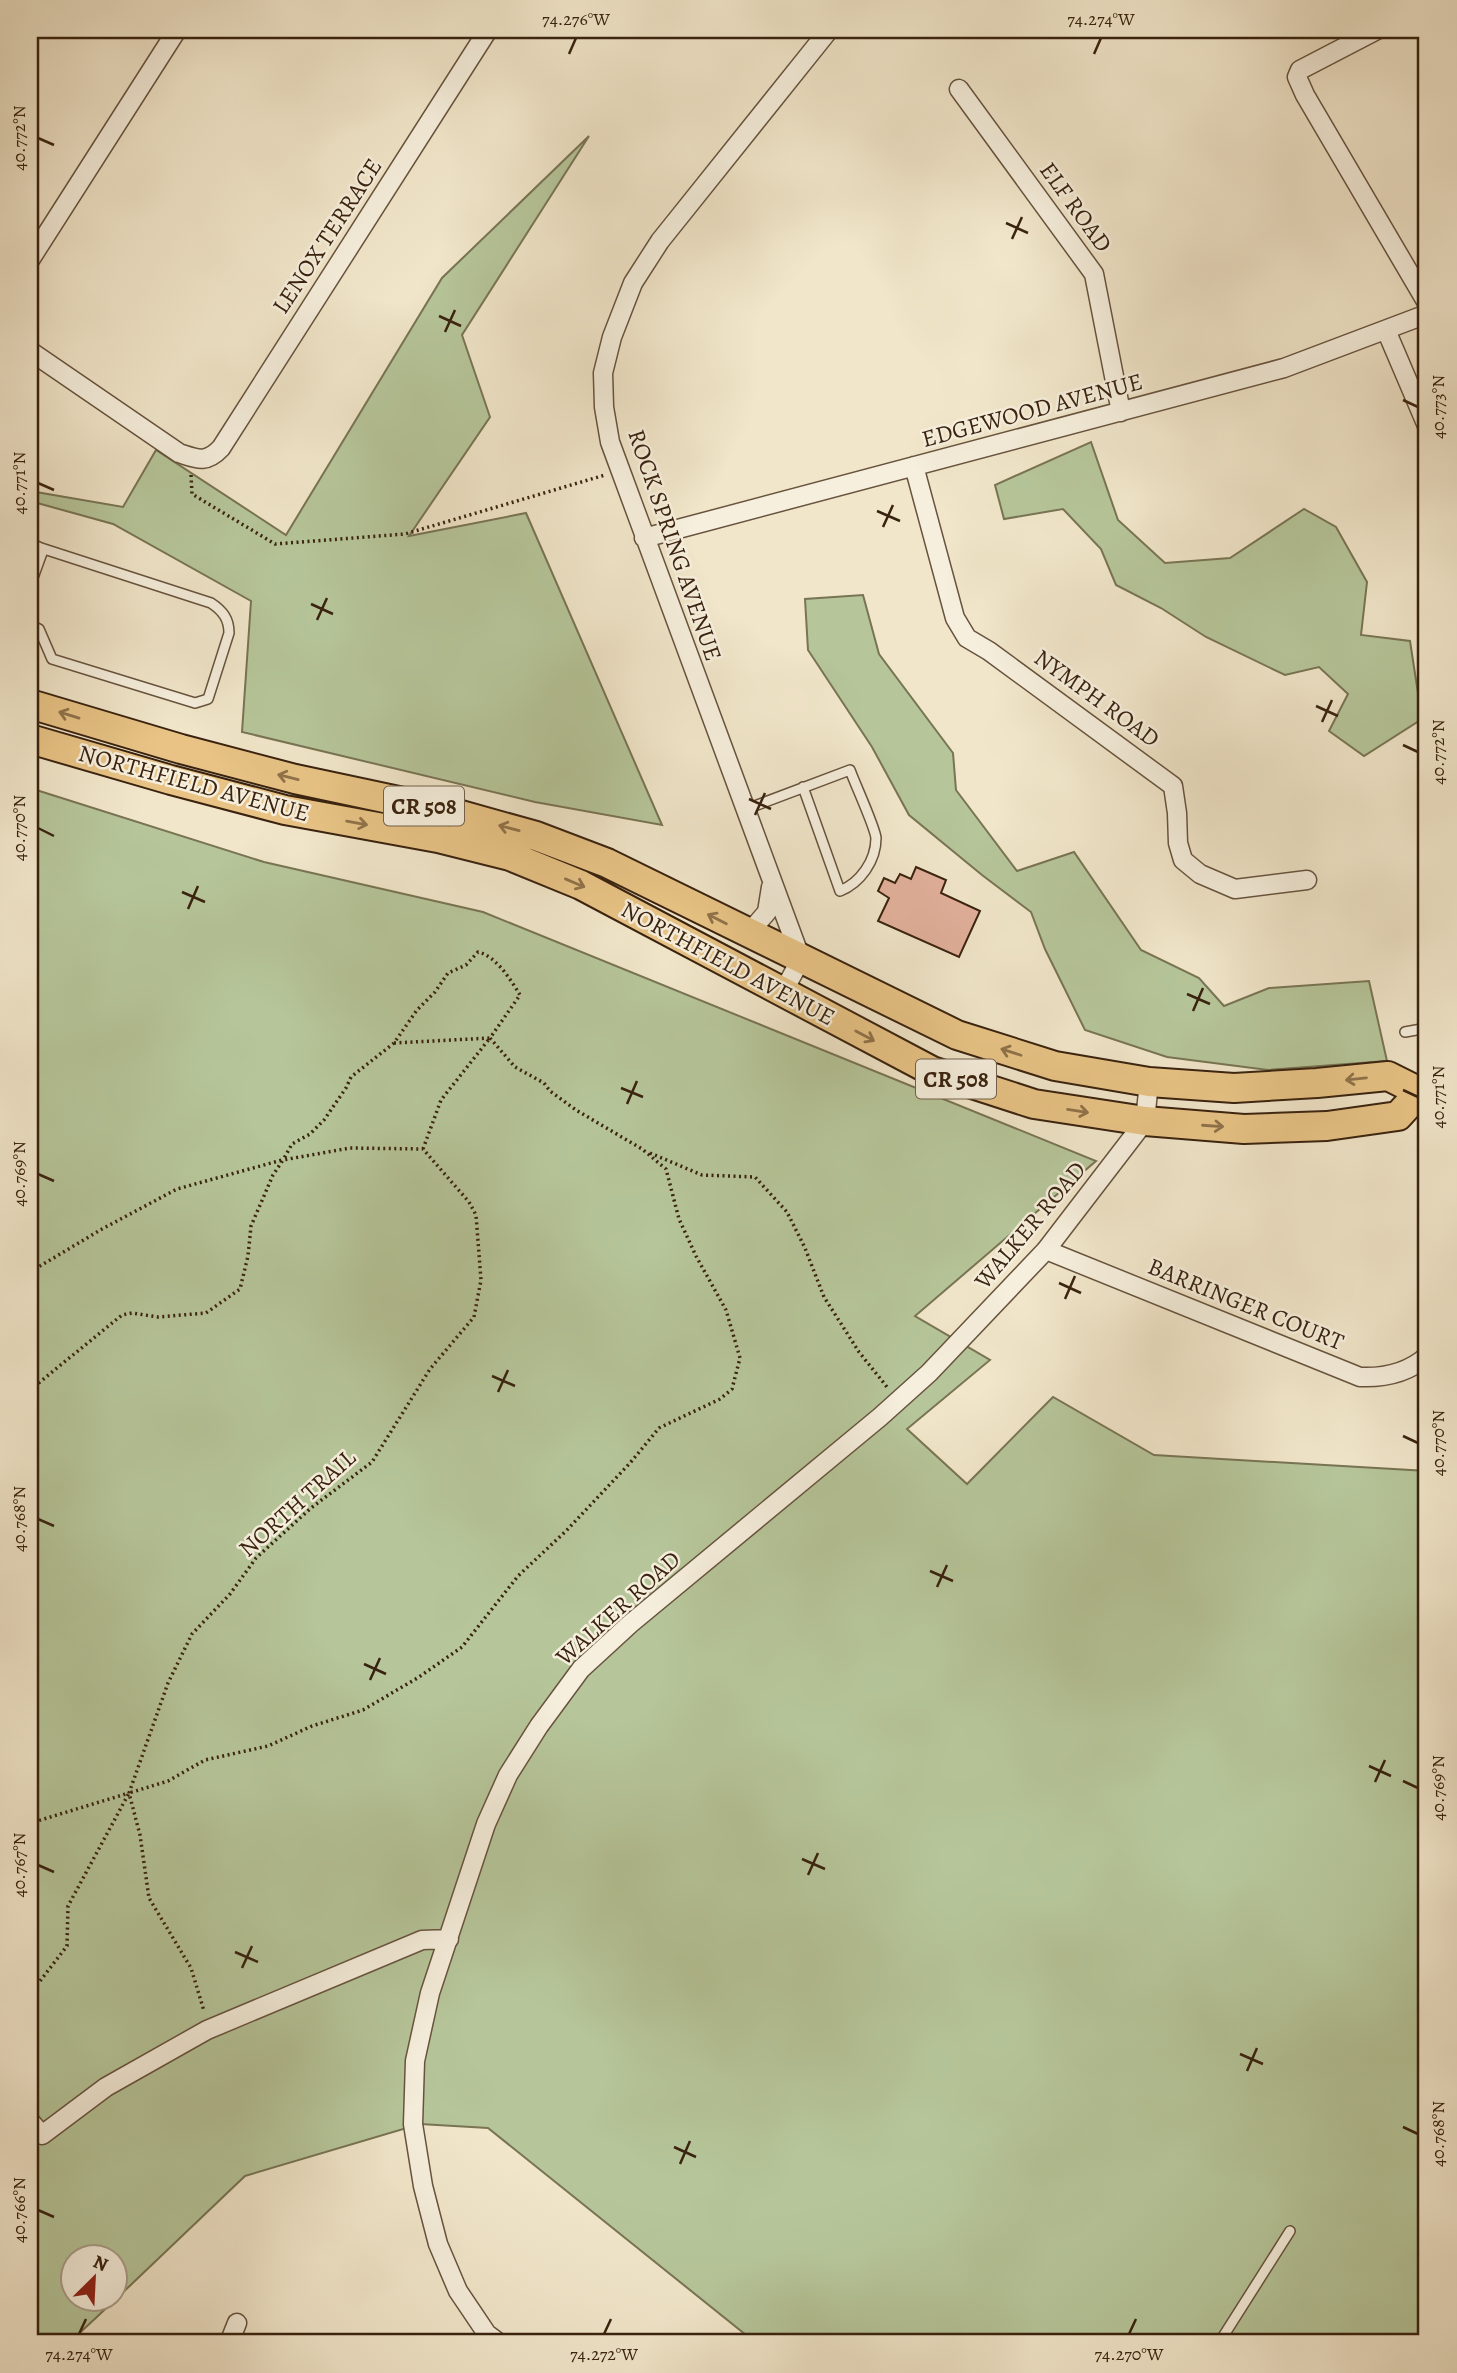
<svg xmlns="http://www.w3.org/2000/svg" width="1457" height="2373" font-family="Alegreya,serif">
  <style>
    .green { fill: #b6c69a; stroke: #787454; stroke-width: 2 }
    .building { fill: #e2b09b; stroke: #39220f; stroke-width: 2 }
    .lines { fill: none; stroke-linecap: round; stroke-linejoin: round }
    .service-casing { stroke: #67533e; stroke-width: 12 }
    .minor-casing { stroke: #67533e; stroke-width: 21 }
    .primary-casing { stroke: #39220f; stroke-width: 32 }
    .path { stroke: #39220f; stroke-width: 3.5; stroke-dasharray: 2 3.5; stroke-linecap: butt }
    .service { stroke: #f6efdd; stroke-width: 9 }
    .minor { stroke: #f6efdd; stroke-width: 18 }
    .primary { stroke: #e8c385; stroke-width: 28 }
    .oneway { stroke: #90724a }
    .ticks { fill: none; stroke: #39220f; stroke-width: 2.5 }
    .labels { text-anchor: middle; stroke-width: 5; stroke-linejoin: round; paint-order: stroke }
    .shield { fill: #f6efdd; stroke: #72604d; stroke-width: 2 }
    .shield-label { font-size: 23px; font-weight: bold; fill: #39220f }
    .street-label { font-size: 24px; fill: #39220f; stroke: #f6efdd }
    .neatline { fill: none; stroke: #39220f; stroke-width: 2.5 }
    .ticks-label { font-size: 18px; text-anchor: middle; fill: #39220f }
  </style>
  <rect width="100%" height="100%" fill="#f1e6ca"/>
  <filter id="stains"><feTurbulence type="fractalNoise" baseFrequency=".00286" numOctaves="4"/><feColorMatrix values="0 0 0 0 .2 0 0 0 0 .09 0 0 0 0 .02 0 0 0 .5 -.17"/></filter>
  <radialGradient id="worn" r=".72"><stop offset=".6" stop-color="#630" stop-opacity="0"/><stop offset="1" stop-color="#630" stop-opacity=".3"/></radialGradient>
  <path class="green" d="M589,136L462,335L490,417L409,536L526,513L662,825L535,802L242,732L251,601L113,524L30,501V491L123,507L156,450L286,535L442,278Z
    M1091,442L1118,520L1165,563L1230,558L1304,509L1336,527L1367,582L1361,635L1410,641L1422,719L1364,756L1329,731L1348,694L1319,667L1285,675L1206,637L1161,608L1116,585L1101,549L1063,509L1004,519L995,485Z
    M863,595L879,654L953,753L956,790L1017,871L1074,852L1141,950L1199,978L1224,1006L1269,988L1369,981L1387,1061L1268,1070L1167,1057L1085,1030L1045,949L1031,912L982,875L909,815L872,747L808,650L805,599Z
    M30,788L264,862L483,912L1096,1161L915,1316L990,1360L907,1429L967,1484L1053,1397L1154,1455L1427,1471V2343H756L488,2128L420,2124L245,2176L116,2299V2258H74V2300H115L69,2343H30Z"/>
  <path class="building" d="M916,867L946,880L941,893L980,911L959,957L878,921L889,898L878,891L884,878L895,883L900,874L911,879Z"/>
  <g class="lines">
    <g class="service-casing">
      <path id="service" d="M30,543L41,548L42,553L30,586
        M30,625L39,629L52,659L195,703L208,699L229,633C229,619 223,611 211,603L41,548
        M744,810L850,770C855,784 875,827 876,838C876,861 860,883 840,891L803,787
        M1405,1032L1427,1028
        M1219,2343L1290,2231"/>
    </g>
    <g class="minor-casing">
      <path id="minor" d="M1377,30L1300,70L1297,77L1305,95L1427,303
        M959,89L1094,274L1121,412
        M30,260L177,30
        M1386,330L1427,426
        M30,351L179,453C197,459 206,464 221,448L488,30
        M914,466L955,618L967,638L989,651L1173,786L1177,813L1178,843L1183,860L1200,874L1235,889L1307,880
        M644,538L1284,368L1427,314
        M748,934L767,912L771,887
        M783,992L801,959L610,442L604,407L603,373L612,337L633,283L660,241L829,30
        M1046,1250L1360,1377C1384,1378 1408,1373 1427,1356
        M30,2121L42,2135L106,2087L207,2030L422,1940L449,1939
        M229,2343L237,2323
        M499,2343L487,2334L458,2291L438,2244L423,2186L413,2124L415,2061L430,1993L486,1824L508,1775L539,1726L581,1669L630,1624L880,1417L929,1373L1046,1250L1145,1121L1149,1082"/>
    </g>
    <g class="primary-casing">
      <path id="primary" d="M30,704L181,749L295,779L450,812L536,836L607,863L957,1035L1055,1066L1149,1082L1234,1088L1317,1083L1388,1076L1420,1092
        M30,739L171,780L285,810L438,838L510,856L581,885L932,1071L1034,1104L1145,1121L1244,1129L1327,1126L1398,1116L1420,1092L1427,1090"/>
    </g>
    <path class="path" d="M191,475L192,494L275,544L405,534L605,475
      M394,1043L490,1038
      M423,1149L441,1100L490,1038
      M650,1153L702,1175L755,1177L787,1212L805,1248L824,1297L859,1352L887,1387
      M30,1272L102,1229L177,1189L282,1160
      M30,1390L122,1315L132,1313L158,1317L206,1313L240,1289L248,1256L251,1226L273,1175L283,1160L350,1148L423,1149L469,1202L476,1215L481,1280L474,1317L430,1369L372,1462L311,1508L256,1558L230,1594L192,1634L168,1683L129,1793L140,1835L149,1898L191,1968L204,2011
      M30,1826L34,1822L129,1793
      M30,1994L67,1946L68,1906L129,1793L168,1781L205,1760L268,1746L312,1726L363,1710L419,1677L462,1647L518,1576L566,1531L630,1463L659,1428L720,1399L732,1389L740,1358L726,1310L696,1256L679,1219L666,1169L642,1149L576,1110L550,1091L544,1083L515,1067L490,1038L520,995C511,980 496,956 478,952L466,965L448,973L435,992L417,1010L394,1043L351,1077L346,1088L324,1120L310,1134L292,1144L283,1160"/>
    <use href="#service" class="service"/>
    <use href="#minor" class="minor"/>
    <use href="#primary" class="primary"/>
  </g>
  <defs><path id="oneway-shaft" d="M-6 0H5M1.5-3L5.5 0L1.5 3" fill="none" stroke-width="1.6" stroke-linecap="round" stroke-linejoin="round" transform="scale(1.75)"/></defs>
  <g class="oneway">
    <use href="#oneway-shaft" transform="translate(69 715) rotate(-163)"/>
    <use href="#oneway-shaft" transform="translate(288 777) rotate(-166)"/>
    <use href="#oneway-shaft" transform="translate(357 823) rotate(10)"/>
    <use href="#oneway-shaft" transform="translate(509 828) rotate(-165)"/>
    <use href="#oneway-shaft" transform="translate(575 883) rotate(23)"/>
    <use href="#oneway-shaft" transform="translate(717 919) rotate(-153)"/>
    <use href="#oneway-shaft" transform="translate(865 1036) rotate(28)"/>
    <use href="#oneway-shaft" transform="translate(1011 1052) rotate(-162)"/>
    <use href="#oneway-shaft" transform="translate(1356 1079) rotate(174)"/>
    <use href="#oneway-shaft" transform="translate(1078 1111) rotate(9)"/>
    <use href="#oneway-shaft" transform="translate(1213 1126) rotate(4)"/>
  </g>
  <path class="ticks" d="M569,54L576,38M1094,54L1101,38M38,138L54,145M1006,223L1028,233M1012,239L1022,217M439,316L461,326M445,332L455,310M1403,400L1418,407M38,483L54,490M877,511L900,521M883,527L893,505M311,604L333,614M317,620L327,598M1316,706L1338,716M1322,722L1332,700M1403,745L1418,752M749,799L771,809M755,815L765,793M38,828L54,836M182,892L205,902M188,909L198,886M1187,994L1210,1004M1193,1011L1203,988M621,1088L643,1097M1403,1090L1418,1097M627,1104L637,1081M38,1174L54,1181M1059,1283L1081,1293M1065,1299L1075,1276M492,1376L515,1386M498,1392L508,1370M1403,1436L1418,1443M38,1519L54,1526M930,1571L953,1581M937,1587L947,1565M364,1664L386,1674M370,1680L380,1658M1369,1766L1391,1776M1403,1781L1418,1788M1375,1782L1385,1760M802,1859L825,1869M38,1865L54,1872M808,1875L818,1853M235,1952L258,1962M242,1968L252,1946M1240,2054L1263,2064M1247,2071L1257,2048M1403,2127L1418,2134M674,2147L696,2157M680,2164L690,2141M38,2210L54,2217M79,2334L86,2319M604,2334L611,2319M1129,2334L1136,2319"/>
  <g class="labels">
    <g class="shield">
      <rect x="384" y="786.5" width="80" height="39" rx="5"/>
      <rect x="916" y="1059.5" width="80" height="39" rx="5"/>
    </g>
    <g class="shield-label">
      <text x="424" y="814">CR 508</text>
      <text x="956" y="1087">CR 508</text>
    </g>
    <g class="street-label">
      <text transform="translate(1076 207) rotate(54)" y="8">ELF ROAD</text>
      <text transform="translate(327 236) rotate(-57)" y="8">LENOX TERRACE</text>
      <text transform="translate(1032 410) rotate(-15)" y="8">EDGEWOOD AVENUE</text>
      <text transform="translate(675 545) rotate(71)" y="8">ROCK SPRING AVENUE</text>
      <text transform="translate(1097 698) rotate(36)" y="8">NYMPH ROAD</text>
      <text transform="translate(194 783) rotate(15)" y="8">NORTHFIELD AVENUE</text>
      <text transform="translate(728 963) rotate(28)" y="8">NORTHFIELD AVENUE</text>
      <text transform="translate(1030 1225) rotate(-50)" y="8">WALKER ROAD</text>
      <text transform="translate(1246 1304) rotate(22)" y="8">BARRINGER COURT</text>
      <text transform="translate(297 1503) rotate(-42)" y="8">NORTH TRAIL</text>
      <text transform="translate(618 1608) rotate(-42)" y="8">WALKER ROAD</text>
    </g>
  </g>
  <rect width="1457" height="2373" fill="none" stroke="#f1e6ca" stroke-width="77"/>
  <g transform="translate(94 2278) rotate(24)"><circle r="33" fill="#f6efdd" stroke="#aa9d8b" stroke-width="2"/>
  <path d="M0-5L12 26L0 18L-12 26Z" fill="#8f2418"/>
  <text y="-10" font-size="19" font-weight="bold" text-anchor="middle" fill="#39220f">N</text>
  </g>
  <rect x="38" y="38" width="1380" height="2296" class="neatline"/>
  <g class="ticks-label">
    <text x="576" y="25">74.276°W</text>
    <text x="1101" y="25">74.274°W</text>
    <text transform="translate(19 138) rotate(-90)" y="6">40.772°N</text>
    <text transform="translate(1438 407) rotate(-90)" y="6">40.773°N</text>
    <text transform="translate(19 483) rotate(-90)" y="6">40.771°N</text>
    <text transform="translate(1438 752) rotate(-90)" y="6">40.772°N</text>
    <text transform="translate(19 828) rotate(-90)" y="6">40.770°N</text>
    <text transform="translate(1438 1097) rotate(-90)" y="6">40.771°N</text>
    <text transform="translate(19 1174) rotate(-90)" y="6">40.769°N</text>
    <text transform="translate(1438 1443) rotate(-90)" y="6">40.770°N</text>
    <text transform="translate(19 1519) rotate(-90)" y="6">40.768°N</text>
    <text transform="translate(1438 1788) rotate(-90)" y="6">40.769°N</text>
    <text transform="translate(19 1865) rotate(-90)" y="6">40.767°N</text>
    <text transform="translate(1438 2134) rotate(-90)" y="6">40.768°N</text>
    <text transform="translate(19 2210) rotate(-90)" y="6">40.766°N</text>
    <text x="79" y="2360">74.274°W</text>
    <text x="604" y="2360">74.272°W</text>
    <text x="1129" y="2360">74.270°W</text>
  </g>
  <rect width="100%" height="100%" filter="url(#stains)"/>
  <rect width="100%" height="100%" fill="url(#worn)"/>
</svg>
